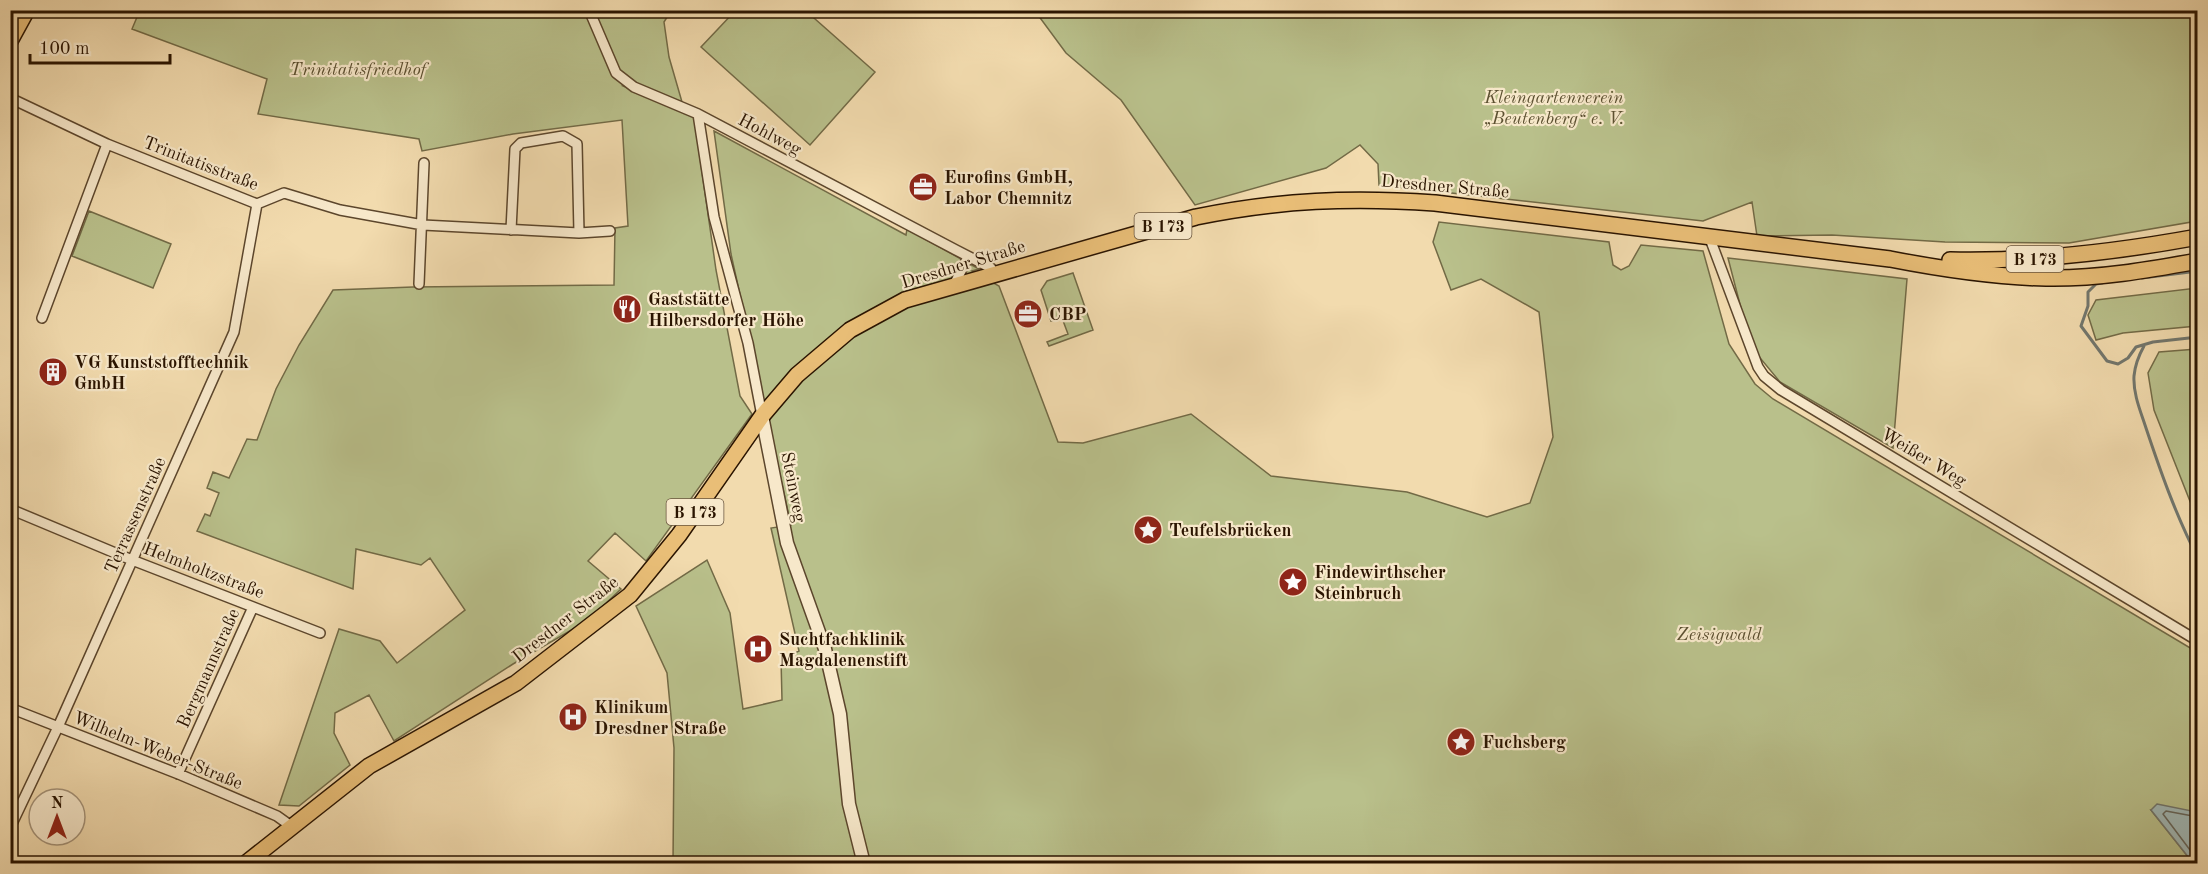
<svg xmlns="http://www.w3.org/2000/svg" width="2208" height="874" font-family="'Old Standard TT',serif">
  <style>
    .green { fill: #b9c08b; stroke: #726a46; stroke-width: 1.5 }
    .water { fill: #a0b8b6; stroke: #71766d; stroke-width: 1.5 }
    .lines { fill: none; stroke-linecap: round; stroke-linejoin: round }
    .shore { stroke: #65665b; stroke-width: 1.5 }
    .stream { stroke: #71766d; stroke-width: 3 }
    .minor-casing { stroke: #5c462c; stroke-width: 12 }
    .tertiary-casing { stroke: #5c462c; stroke-width: 15 }
    .primary-casing { stroke: #2a1400; stroke-width: 18 }
    .minor { stroke: #f7e8ca; stroke-width: 9 }
    .tertiary { stroke: #f7e8ca; stroke-width: 12 }
    .primary { stroke: #e9be77; stroke-width: 15 }
    .labels { text-anchor: middle; stroke-width: 4.5; stroke-linejoin: round; paint-order: stroke }
    .shield { fill: #f7e8ca; stroke: #68543d; stroke-width: 1.5 }
    .shield-label { font-size: 16px; font-weight: bold; fill: #2a1400 }
    .park-label { font-size: 18px; font-style: italic; fill: #5c5031; stroke: #f7e8ca }
    .street-label { font-size: 18px; fill: #2a1400; stroke: #f7e8ca }
    .poi-label { font-size: 18px; font-weight: bold; fill: #2a1400; stroke: #f7e8ca; text-anchor: start }
  </style>
  <rect width="100%" height="100%" fill="#f2dbae"/>
  <filter id="stains"><feTurbulence type="fractalNoise" baseFrequency=".00333" numOctaves="4"/><feColorMatrix values="0 0 0 0 .2 0 0 0 0 .09 0 0 0 0 .02 0 0 0 .5 -.17"/></filter>
  <radialGradient id="worn" r=".72"><stop offset=".6" stop-color="#630" stop-opacity="0"/><stop offset="1" stop-color="#630" stop-opacity=".3"/></radialGradient>
  <path class="green" d="M140,10L671,11L664,22L669,57L682,102L635,83L623,86L694,116L716,270L740,396L752,414L646,561L615,533L588,561L621,589L587,621L513,664L394,741L369,695L335,713L334,733L350,765L299,806L279,805L339,629L380,641L397,663L465,610L430,558L421,565L356,549L353,589L197,531L205,514L210,516L219,493L207,488L213,472L229,478L247,439L257,440L276,389L299,345L333,290L413,287L614,285L615,228L628,226L622,120L513,134L422,151L419,139L258,114L267,79L132,29Z
    M735,11H806L875,72L810,145L701,47Z
    M1035,11H2197V221L2069,243L1945,242L1832,235L1757,236L1752,202L1703,221L1379,185L1378,164L1360,145L1326,168L1195,205L1121,100L1066,53Z
    M714,131L906,235L907,229L979,269L972,271L999,286L1058,442L1083,443L1191,414L1271,476L1407,492L1487,517L1530,503L1553,437L1539,312L1481,279L1451,290L1433,242L1439,222L1609,242L1613,265L1621,270L1629,266L1641,245L1703,251L1729,344L1755,384L1773,399L2197,652V812L2151,810L2193,863H673L674,748L667,673L636,606L707,560L730,613L743,709L782,700L781,659L799,651L771,528L791,525L731,254Z
    M89,211L171,244L153,288L72,256Z
    M1728,258L1907,279L1893,448L1780,382L1751,347Z
    M1073,273L1093,330L1049,346L1047,342L1068,334L1062,318L1051,321L1041,290L1047,281Z
    M2197,288V326L2123,333L2096,340L2088,315L2096,300Z
    M2197,349H2198L2197,519L2154,410L2148,373L2159,352Z"/>
  <path class="water" d="M2157,804L2197,812V863H2193L2151,810Z"/>
  <g class="lines">
    <path class="shore" d="M2197,864L2196,858L2163,814L2166,811L2198,817"/>
    <path class="stream" d="M2142,278L2198,271
      M2102,283L2096,284L2088,292V306L2081,326L2107,361L2118,364L2128,358L2136,347L2153,342L2198,337
      M2144,346C2139,355 2135,365 2134,376C2133,393 2140,410 2145,425C2160,470 2176,516 2198,558"/>
    <g class="minor-casing">
      <path id="minor" d="M589,10L616,73L634,87L698,114L956,250L991,268L993,275
        M10,98L107,144L257,204L284,193L340,210L423,225L579,233L610,231
        M698,114L714,217L748,343L762,416
        M511,230L515,149L521,143L563,136L577,144L579,233
        M1709,236L1758,367L1764,376L1781,390L2198,641
        M419,284L424,163
        M954,285L968,257
        M42,318L107,144
        M10,509L132,560L320,633
        M10,708L181,775L277,816L291,826
        M178,774L253,607
        M10,828L58,727L234,332L257,204"/>
    </g>
    <g class="tertiary-casing">
      <path id="tertiary" d="M762,416L787,543L825,649L840,714L849,804L864,864"/>
    </g>
    <g class="primary-casing">
      <path id="primary" d="M10,41L27,10
        M1950,260C2034,262 2116,252 2198,237
        M245,864L369,766L516,683L630,595L679,535L762,416L797,375L850,330L905,300L1196,217C1280,200 1351,197 1435,203L1890,259C1941,269 1995,277 2046,278C2097,279 2148,270 2198,261"/>
    </g>
    <use href="#minor" class="minor"/>
    <use href="#tertiary" class="tertiary"/>
    <use href="#primary" class="primary"/>
  </g>
  <defs>
    <g id="office-disc" transform="scale(1.5)"><circle r="9.5" fill="#8f2418" stroke="#f7e8ca"/><path d="M-6-3h4V-5.5h4V-3h4V5H-6ZM-1-4.5V-3h2v-1.5ZM-6 0V1H6V0Z" fill="#fff"/></g>
    <g id="restaurant-disc" transform="scale(1.5)"><circle r="9.5" fill="#8f2418" stroke="#f7e8ca"/><path d="M-5-6h1v4h1v-4h1v4h1v-4h1v5L-1.5 .5V6h-2V.5L-5-1ZM5-6V6H3V1.5H1.5Q1.5-4 5-6Z" fill="#fff"/></g>
    <g id="building-disc" transform="scale(1.5)"><circle r="9.5" fill="#8f2418" stroke="#f7e8ca"/><path d="M-4-6H4V6H1V3H-1V6H-4ZM-2.5-4.3h1.7v1.8h-1.7ZM.8-4.3h1.7v1.8H.8ZM-2.5-1h1.7V.8h-1.7ZM.8-1h1.7V.8H.8Z" fill="#fff"/></g>
    <g id="sight-disc" transform="scale(1.5)"><circle r="9.5" fill="#8f2418" stroke="#f7e8ca"/><path d="M0-6L1.8-2.2L6-1.7L2.9 1.2L3.7 5.4L0 3.3L-3.7 5.4L-2.9 1.2L-6-1.7L-1.8-2.2Z" fill="#fff"/></g>
    <g id="hospital-disc" transform="scale(1.5)"><circle r="9.5" fill="#8f2418" stroke="#f7e8ca"/><path d="M-5-5h3v3.5h4V-5h3V5h-3V1.5h-4V5h-3Z" fill="#fff"/></g>
  </defs>
  <g fill-rule="evenodd">
    <use href="#office-disc" x="923" y="187"/>
    <use href="#restaurant-disc" x="627" y="309"/>
    <use href="#office-disc" x="1028" y="314"/>
    <use href="#building-disc" x="53" y="372"/>
    <use href="#sight-disc" x="1148" y="530"/>
    <use href="#sight-disc" x="1293" y="582"/>
    <use href="#hospital-disc" x="758" y="649"/>
    <use href="#hospital-disc" x="573" y="717"/>
    <use href="#sight-disc" x="1461" y="742"/>
  </g>
  <g class="labels">
    <g class="shield">
      <rect x="1134.5" y="213" width="57" height="26" rx="4.5"/>
      <rect x="2006.5" y="246" width="57" height="26" rx="4.5"/>
      <rect x="666.5" y="499" width="57" height="26" rx="4.5"/>
    </g>
    <g class="shield-label">
      <text x="1163" y="232">B 173</text>
      <text x="2035" y="265">B 173</text>
      <text x="695" y="518">B 173</text>
    </g>
    <g class="park-label">
      <text x="358" y="75">Trinitatisfriedhof</text>
      <text x="1554" y="103">Kleingartenverein<tspan x="1554" dy="21">„Beutenberg“ e. V.</tspan></text>
      <text x="1719" y="640">Zeisigwald</text>
    </g>
    <g class="street-label">
      <text transform="translate(770 134) rotate(28)" y="6">Hohlweg</text>
      <text transform="translate(201 163) rotate(21)" y="6">Trinitatisstraße</text>
      <text transform="translate(1445 186) rotate(5)" y="6">Dresdner Straße</text>
      <text transform="translate(963 264) rotate(-17)" y="6">Dresdner Straße</text>
      <text transform="translate(1924 457) rotate(31)" y="6">Weißer Weg</text>
      <text transform="translate(794 487) rotate(79)" y="6">Steinweg</text>
      <text transform="translate(135 515) rotate(-66)" y="6">Terrassenstraße</text>
      <text transform="translate(204 570) rotate(21)" y="6">Helmholtzstraße</text>
      <text transform="translate(565 619) rotate(-38)" y="6">Dresdner Straße</text>
      <text transform="translate(208 668) rotate(-66)" y="6">Bergmannstraße</text>
      <text transform="translate(158 750) rotate(22)" y="6">Wilhelm-Weber-Straße</text>
    </g>
    <g class="poi-label">
      <text x="944" y="183">Eurofins GmbH,<tspan x="944" dy="21">Labor Chemnitz</tspan></text>
      <text x="648" y="305">Gaststätte<tspan x="648" dy="21">Hilbersdorfer Höhe</tspan></text>
      <text x="1049" y="320">CBP</text>
      <text x="74" y="368">VG Kunststofftechnik<tspan x="74" dy="21">GmbH</tspan></text>
      <text x="1169" y="536">Teufelsbrücken</text>
      <text x="1314" y="578">Findewirthscher<tspan x="1314" dy="21">Steinbruch</tspan></text>
      <text x="779" y="645">Suchtfachklinik<tspan x="779" dy="21">Magdalenenstift</tspan></text>
      <text x="594" y="713">Klinikum<tspan x="594" dy="21">Dresdner Straße</tspan></text>
      <text x="1482" y="748">Fuchsberg</text>
    </g>
  </g>
  <rect width="2208" height="874" fill="none" stroke="#f2dbae" stroke-width="36"/>
  <rect x="12" y="12" width="2184" height="850" fill="none" stroke="#2a1400" stroke-width="3"/>
  <rect x="18" y="18" width="2172" height="838" fill="none" stroke="#2a1400" stroke-width="1.5"/>
  <g transform="translate(57 817)"><circle r="28" fill="#f7e8ca" stroke="#a59379" stroke-width="1.5"/>
  <path d="M0-4.5L10 22L0 15L-10 22Z" fill="#8f2418"/>
  <text y="-9" font-size="16" font-weight="bold" text-anchor="middle" fill="#2a1400">N</text>
  </g>
  <path d="M30 54v9h140v-9" fill="none" stroke="#2a1400" stroke-width="3"/>
  <text x="39" y="54" font-size="18" fill="#2a1400" stroke="#f7e8ca" stroke-width="4.5" paint-order="stroke">100 m</text>
  <rect width="100%" height="100%" filter="url(#stains)"/>
  <rect width="100%" height="100%" fill="url(#worn)"/>
</svg>
